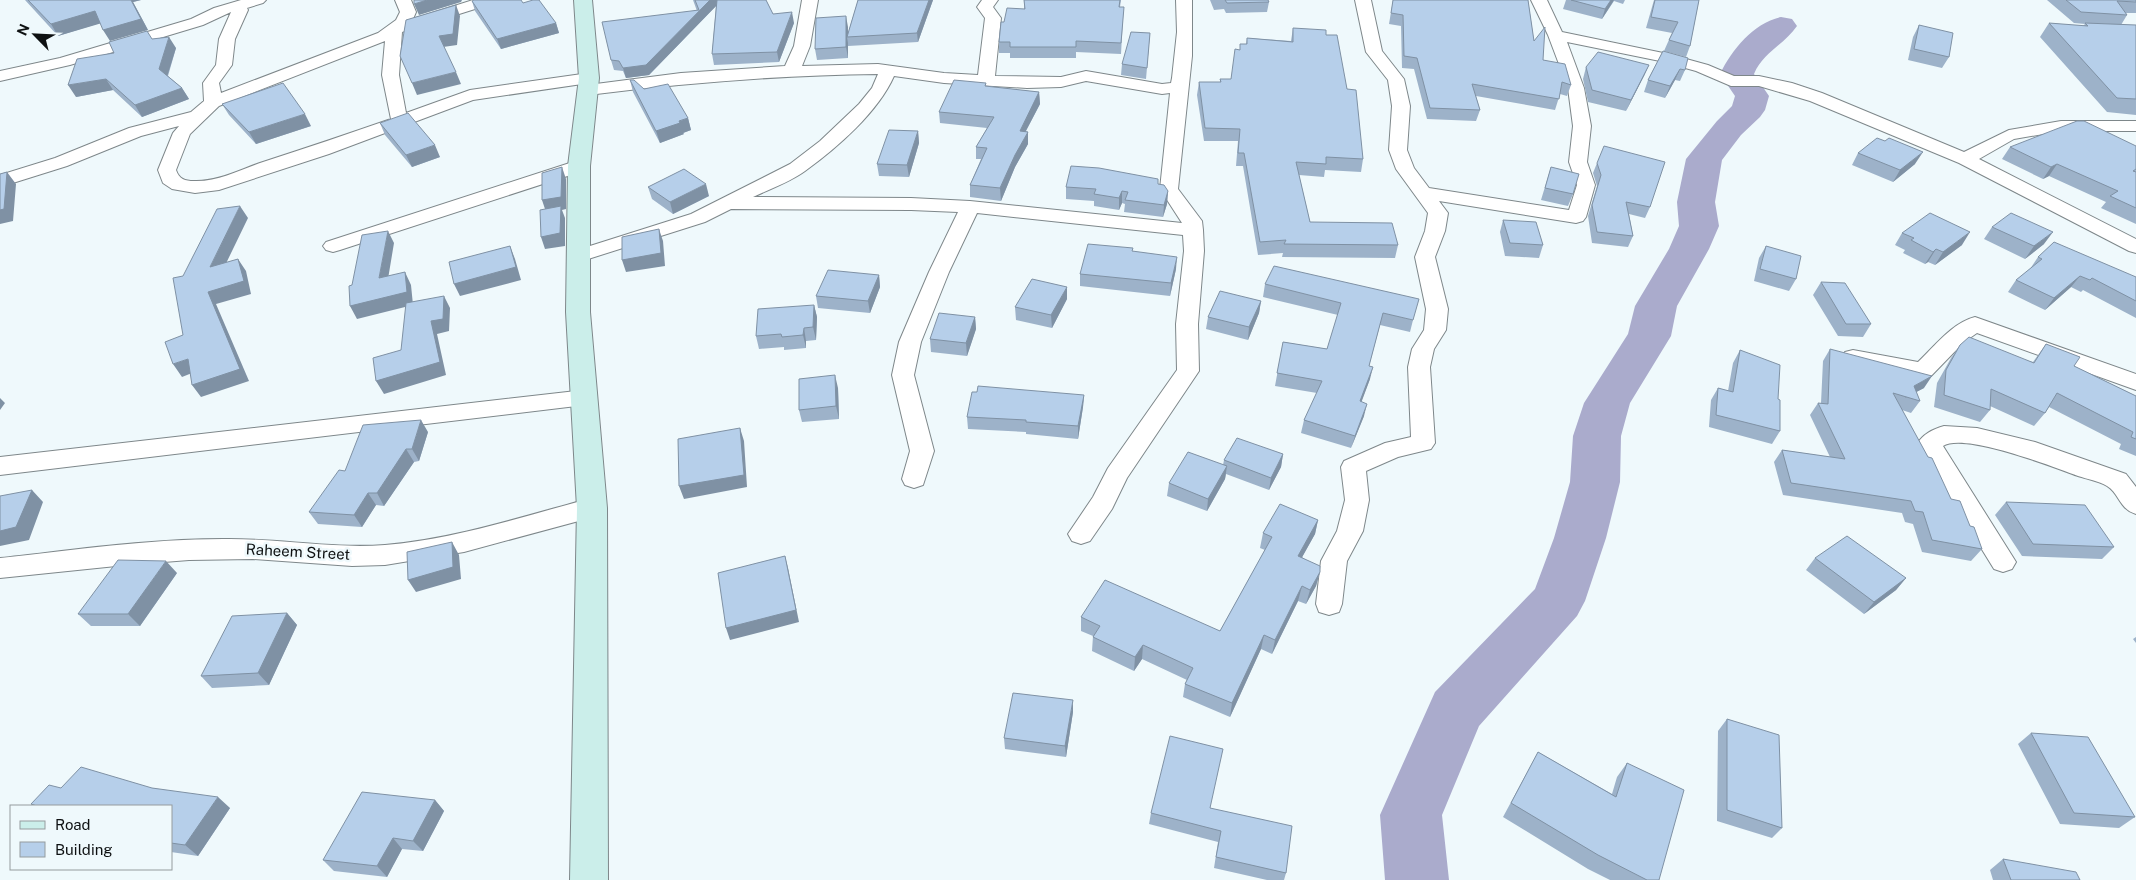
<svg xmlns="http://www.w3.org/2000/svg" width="2136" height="880" font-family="'Public Sans',sans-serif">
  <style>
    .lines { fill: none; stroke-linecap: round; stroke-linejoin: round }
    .river { fill: #aaabcc; fill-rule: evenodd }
    .street-casing { stroke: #7e878a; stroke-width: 2 }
    .secondary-casing { stroke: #7e878a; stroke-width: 2 }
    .street { fill: #fff; fill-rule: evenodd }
    .secondary { fill: #cbeeea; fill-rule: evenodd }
    .wall { fill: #9db2c9 }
    .shaded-wall { fill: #7f91a4 }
    .building { fill: #b6cfea; stroke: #7f91a4 }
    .labels { text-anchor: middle; stroke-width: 5; stroke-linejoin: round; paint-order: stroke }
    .street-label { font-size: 15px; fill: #0e1112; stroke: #eff9fc }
  </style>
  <rect width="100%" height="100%" fill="#eff9fc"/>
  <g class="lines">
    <path class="river" d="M1781,17L1792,19L1797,26C1784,45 1763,52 1754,74L1769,96L1765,110L1760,117L1741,135L1722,160L1715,202L1719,226L1709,249L1677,306L1671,336L1630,403L1621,436L1620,482L1606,538L1585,601L1577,616L1479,726L1442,815L1449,880H1385L1380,815L1435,692L1535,589L1554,538L1570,482L1573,436L1584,403L1628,334L1635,306L1669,249L1679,226L1677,202L1686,159L1717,121L1732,106L1735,96L1720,74C1732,49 1754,23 1781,17Z"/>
    <g class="street-casing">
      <path id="street" d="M241,0H266L263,3L247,8L248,10L235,39L232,65L219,83L221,93L378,33L396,20L400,12L395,0H411L416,12L413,19L473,0H497L494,3L402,32L399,75L406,113L470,90L589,73L595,74L597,78L595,82L589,83L473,100L329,154L219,190L195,193L172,189L163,183L158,170L173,133L179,126L141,136L67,166L0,187V175L55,158L129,128L191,112L204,101L203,83L216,65L219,39L231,12L203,25L70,65L0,81V71L60,58L191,19L214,8ZM385,41L382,75L391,119C348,134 306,148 263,162C241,169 218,182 194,181C185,181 179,179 176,170L190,134L219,106Z
        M802,0H818L810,46L802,66L878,64L944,73L978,75L985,18L977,7L982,0H998L993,7L1001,18L995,76L1061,77L1086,71L1162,84L1171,83L1172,78L1177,32L1176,0H1192V56L1178,189L1202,221L1203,230L1204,251L1198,324L1199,371L1127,478L1112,509L1090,541L1081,544L1072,541L1068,534L1093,497L1108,468L1177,370L1176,324L1184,251L1183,235L977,213L949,272L921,342L914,375L934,451L923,485L914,488L905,485L902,479L910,451L892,375L899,342L929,272L958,212L911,210L731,209L705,222L585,260L578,262L571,260L568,256L571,252L691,214L790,164L820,141L859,104L872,88L878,74C781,75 685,83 588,95L582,94L580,90L582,86L588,85L681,73L785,66L794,46ZM894,76L944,83L1027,88L1061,87L1086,81L1162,94L1170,93L1160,189L1182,223L970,201L911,198L753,197C770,189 790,182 805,171C837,148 878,112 894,76Z
        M1355,0H1371L1382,51L1404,79L1410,106L1407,150L1414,168L1429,188L1569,210L1577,185L1569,162L1573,126L1568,88L1548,35L1531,0H1547L1562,32L1668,54L1708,65L1734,76H1759L1792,83L1822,93L1964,152L2009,130L2061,121H2136V131H2061L2014,139L1979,159L2136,239V253L2129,251L1959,163L1810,101L1759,86H1731L1696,71L1660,61L1567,42L1584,88L1591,126L1587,162L1595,185L1586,217L1583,221L1576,223L1439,201L1448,213L1445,231L1435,257L1448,309L1446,330L1434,349L1430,367L1435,443L1431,449L1398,457L1366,471L1369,500L1363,531L1347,561L1342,604L1339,612L1329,615L1319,612L1316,604L1321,561L1337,531L1345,500L1341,467L1344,461L1385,443L1411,437L1408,367L1412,349L1424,330L1426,309L1415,257L1425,231L1428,213L1396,169L1389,150L1392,106L1388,80L1366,52Z
        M579,160L586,162L588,166L586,170L340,250L333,252L326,250L323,246L326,242Z
        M1975,317L2136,374V390L1977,333L1964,342L1931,376L1923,379L1853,364L1845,362L1842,357L1845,352L1853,350L1918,362C1935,346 1952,323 1975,317Z
        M585,390L593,392L596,398L593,404L0,475V457Z
        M1944,426L1977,428L2035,442L2126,474L2136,487V514C2119,509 2120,494 2107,486C2099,481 2087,479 2078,476C2053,467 1964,432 1943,446L2016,562L2012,569L2003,572L1994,569L1917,444C1923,434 1933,429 1944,426Z
        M592,498L601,501L605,508L601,515L464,552L385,565L352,566L253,559L189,560L126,565L0,578V558C74,550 148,539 223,539C277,538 331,549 385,545C456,539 524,516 592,498Z"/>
    </g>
    <g class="secondary-casing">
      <path id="secondary" d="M574,0H592L599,78L590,166V312L607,508L608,880H570L577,508L566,312L568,166L579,78Z"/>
    </g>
    <use href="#street" class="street"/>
    <use href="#secondary" class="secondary"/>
  </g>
  <path class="wall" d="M25,0H141L133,2L148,30L100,23L58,36Z
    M693,0H766L773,14L794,23L779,62L714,65L712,54L716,6L649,75L626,78L623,71L614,70L611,60L697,11Z
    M858,0H933L918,42L848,46V43V58L817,60L815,49L848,27V33Z
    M1024,0H1121L1120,7L1123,18L1121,54L1076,52V58H1010V53H999V42L1004,22L1024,9Z
    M1210,0H1268L1269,2L1267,12L1226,13L1224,9L1214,10Z
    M1393,0H1528L1534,41L1543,60L1571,85L1567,96L1560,94L1555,110L1476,96L1480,110L1476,121L1427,119L1414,69L1402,68L1401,26L1389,24Z
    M1566,0H1625L1623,4L1614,1L1602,19L1563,9Z
    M1654,0H1699L1690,46L1686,57L1664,51L1672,33L1646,28Z
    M2047,0H2136V13H2126L2127,15L2121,25H2136V115L2107,112L2040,37L2049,23L2083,26L2085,24L2074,23Z
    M472,1L523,3L556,23L559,33L501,49L475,11Z
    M1919,25L1949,57L1942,68L1908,60L1913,37Z
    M1293,28L1326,35L1347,89L1363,159L1361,172L1325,170L1324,177L1299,175L1310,222L1398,245L1395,258L1282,257L1283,253L1258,255L1243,166H1236L1238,141H1204L1197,95L1199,82H1220V79H1231L1240,50L1246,44L1247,38L1291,41Z
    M1150,33L1146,79L1121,75L1122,64Z
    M152,39L176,48L168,76L182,88L189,99L142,117L113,90L76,97L114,53Z
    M1663,51L1685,70L1680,81L1675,80L1665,98L1644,92L1648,80Z
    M1649,65L1644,76L1626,111L1588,102L1583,79L1586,67Z
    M630,80L688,118L691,130L683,133L684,134L660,143L633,92Z
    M986,86L1039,92L1040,104L1026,131L1028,132V144L1015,167L1001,201L970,197V185L981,159H976V147L987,128L940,123L939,112Z
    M222,104L311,126L256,144L229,115Z
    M380,123L440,157L412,167L385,135Z
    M918,131L919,143L909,177L879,176L877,164Z
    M1885,141L1915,164L1893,182L1852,165L1858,153Z
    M2136,146V224L2101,208L2106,202L2049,176L2043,179L2002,159L2010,147Z
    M1597,163L1650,207L1645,218L1629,214L1633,236L1628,247L1592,243L1588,216L1597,186L1593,173Z
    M1551,167L1573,194L1568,206L1541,200Z
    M1158,184L1168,191L1167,204L1163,217L1124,212L1125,204L1122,203L1119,210L1094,206V201L1066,199V187Z
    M648,187L709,196L673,214L652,199Z
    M1503,220L1543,245L1539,258L1505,256L1500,232Z
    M1992,227L2044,244L2025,259L1984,239Z
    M1902,233L1962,245L1935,265L1928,262L1925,264L1903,253L1905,250L1895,245Z
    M1766,246L1796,279L1789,291L1754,281L1759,258Z
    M1132,251L1176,269L1170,296L1080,286V274Z
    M2038,257L2136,277V318L2083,290L2081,292L2071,287L2045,310L2008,292L2016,280L2030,269Z
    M879,275L880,287L870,313L818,308L816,296Z
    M1821,282L1871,324L1863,337L1838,336L1813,295Z
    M1265,284L1413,320L1410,332L1380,325L1369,366L1370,379L1361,402L1364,416L1351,448L1301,433L1304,420L1317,393L1275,386L1283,342L1327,349L1338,315L1263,297Z
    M1067,299L1052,328L1016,320L1015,307Z
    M1261,301L1259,313L1248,340L1206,329L1208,317Z
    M814,305L817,317L816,340L806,341V348L784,350V347L759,349L756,336Z
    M975,317L976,329L967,356L931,352L930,339Z
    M2046,344L2074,366L2136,396V456L2119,449L2121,444L2049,407L2045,413L2034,426L1990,406V410L1980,422L1934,407L1937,383L1951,358L1960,345L2033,362Z
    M1830,349L1924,388L1916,392L1920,401L1911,413L1902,410L1951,499L1970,526L1982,549L1971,561L1922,552L1913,524L1905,522L1902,513L1783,495L1774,462L1782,450L1830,457L1810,415L1818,403H1821L1823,361Z
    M1740,350L1778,399L1780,431L1772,444L1709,427L1711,400L1718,388L1728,391L1733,363Z
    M838,388L839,419L802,422L799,410Z
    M1084,395L1083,407L1078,439L1026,434V432L968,429L967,417Z
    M428,432L419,461L414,462L384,506L376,505L362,527L318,524L309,512L345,471Z
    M1283,454L1281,467L1269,490L1226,474L1225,479L1207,511L1167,496L1169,483L1223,465L1224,460Z
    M2006,502L2114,547L2102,559L2022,556L1995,515Z
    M1318,520L1315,534L1302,557L1320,572L1316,586L1306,604L1298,601L1272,654L1261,649L1230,717L1183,697L1185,684L1187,680L1142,659L1134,671L1092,651L1093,636L1081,631V617L1220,631L1265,550L1260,548L1263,533Z
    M1815,558L1906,578L1896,590L1864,614L1806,570Z
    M177,573L140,626H91L78,614Z
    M287,613L297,625L269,685L212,688L201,676Z
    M2136,637V643L2133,639Z
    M1073,712L1066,757L1005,749L1004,738Z
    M1727,719L1782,828L1772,838L1717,821L1718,731Z
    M2031,733L2135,817L2119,828L2060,824L2018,744Z
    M1538,752L1612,794L1617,777L1627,763L1659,880H1610L1588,869L1503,817Z
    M152,788L230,808L198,856L171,852V806H33L31,804Z
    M435,800L444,811L423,851L402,849L387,877L334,871L323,860Z
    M1210,808L1286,873L1284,880H1267L1214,868L1218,842L1149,824L1151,813Z
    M2003,859L2080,880H1993L1990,870Z"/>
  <path class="shaded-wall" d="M131,0H141L133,2L148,30L110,41L103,30Z
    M427,0H462L461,2L419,15L414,4Z
    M710,0H719V3L649,75L626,78L623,68L646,65Z
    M929,0H933L918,42L917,33Z
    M1611,0H1614L1602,19L1605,9Z
    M456,5L460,16L457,45L443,47L439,36Z
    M95,11L102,23L58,36L51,24Z
    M792,12L794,23L779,62L777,52Z
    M846,16L848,27V37H847L848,43V58L846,47Z
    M556,23L559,33L501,49L497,39Z
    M169,37L176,48L166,80L159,69Z
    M1649,65L1644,76L1626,111L1631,100Z
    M1680,69L1675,80L1665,98L1670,86Z
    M456,72L461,84L417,95L412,83Z
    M106,79L113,90L76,97L68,85Z
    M182,88L189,99L142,117L135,105Z
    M1039,92L1040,104L1020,142V131Z
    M305,114L311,126L256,144L249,132Z
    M688,118L691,130L683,133L684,134L660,143L656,131Z
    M918,131L919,143L909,177L907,165Z
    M1028,132V144L1015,167L1001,201L1000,188L1015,155Z
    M435,145L440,157L412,167L406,155Z
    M1923,152L1915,164L1893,182L1900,170Z
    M2057,164L2049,176L2043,179L2051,167Z
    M562,167L566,179V209L562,210L565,218V246L545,249L541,237L546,212L542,200Z
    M7,172L16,184L13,221L0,224V210Z
    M706,184L709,196L673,214L670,202Z
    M1122,191V203L1119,210V198Z
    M1168,191L1167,204L1163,217L1164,205Z
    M240,206L248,218L218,280L210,267Z
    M659,229L663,241L665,266L626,272L622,260Z
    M388,231L394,243L386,291L379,278Z
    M1970,232L1962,245L1935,265L1943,252Z
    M2053,232L2044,244L2025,259L2034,246Z
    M510,246L515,259L521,280L460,296L454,284Z
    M1936,249L1928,262L1925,264L1933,252Z
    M1177,257L1176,269L1170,296L1171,283Z
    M238,259L246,271L251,294L216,304L249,381L201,397L192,385L208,292Z
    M405,272L411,285L413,305L357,319L350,306Z
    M879,275L880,287L870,313L868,301Z
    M2080,276L2071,287L2045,310L2054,298Z
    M1067,287V299L1052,328L1051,315Z
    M444,296L450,308L449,331L437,334L446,375L384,394L376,381L431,321Z
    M1261,301L1259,313L1248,340L1249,327Z
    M814,305L817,317L816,340L813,327Z
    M975,317L976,329L967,356L966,343Z
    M804,328L806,341V348L803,335Z
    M188,359L197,371L182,377L173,364Z
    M1373,367L1370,379L1357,414L1360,401Z
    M835,375L838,388L839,419L836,406Z
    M1932,376L1924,388L1905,398L1914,386Z
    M1084,395L1083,407L1078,439V426Z
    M0,398L5,403L0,410Z
    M1367,404L1364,416L1351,448L1355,436Z
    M421,420L428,432L419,461L412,449Z
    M740,428L744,441L747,487L684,499L679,486Z
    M406,449L414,462L384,506L377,493Z
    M1283,454L1281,467L1269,490L1271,478Z
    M1227,466L1225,479L1207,511L1208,499Z
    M32,490L43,502L29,540L0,546V531Z
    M368,493L376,505L362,527L354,515Z
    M1318,520L1315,534L1295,570L1298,556Z
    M452,542L459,555L461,579L416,592L408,580Z
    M785,556L788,568L799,622L730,640L726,628Z
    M166,561L177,573L140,626L128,614Z
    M1320,572L1316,586L1306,604L1310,590Z
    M1906,578L1896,590L1864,614L1874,602Z
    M1302,586L1298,601L1272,654L1275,640Z
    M287,613L297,625L269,685L258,673Z
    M1264,635L1261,649L1230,717L1232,703Z
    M1143,645L1142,659L1134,671L1135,657Z
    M1073,700V712L1066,757L1065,746Z
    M218,797L230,808L198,856L185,845Z
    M435,800L444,811L423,851L413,841Z
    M393,838L402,849L387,877L377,866Z"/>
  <path class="building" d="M28,0H131L141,19L103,30L95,11L51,24Z
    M414,0H427L414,4Z
    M474,0H521L523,3L533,0H539L556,23L497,39L472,1Z
    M695,0H710L646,65L623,68L619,61L611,60L602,22L699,10Z
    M717,0H766L773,14L792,12L777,52L712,54Z
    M858,0H929L917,33L847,37Z
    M1024,0H1120L1119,7H1124L1121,43L1076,41V47H1010V42H999L1001,22H1004L1007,8L1025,9Z
    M1225,0H1268L1269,2L1227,3Z
    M1393,0H1528L1534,41L1545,27L1543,60L1565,64L1571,85L1562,82L1559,99L1472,84L1480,110L1430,108L1417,58L1404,56L1403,15L1391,13Z
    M1571,0H1611L1605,9Z
    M1655,0H1699L1690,46L1669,40L1678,22L1651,17Z
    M2066,0H2136V2L2117,1L2127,15L2081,12Z
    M456,5L453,34L439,36L456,72L412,83L400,56L406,20Z
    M846,16V47L815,49L816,18Z
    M2049,23L2088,26L2085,23L2136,25V99L2117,98Z
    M1919,25L1953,33L1949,57L1914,49Z
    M1293,28L1326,30V35H1337L1347,89L1356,90L1363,159L1326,157V164L1296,162L1310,222L1392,223L1398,245L1284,244L1286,240L1260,242L1244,153H1238L1240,129L1205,128L1199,82H1221L1220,79H1231L1235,49L1240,50V44H1247V38L1293,42Z
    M147,31L152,39L169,37L159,69L182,88L135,105L106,79L68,85L77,59L114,53L109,42Z
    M1131,32L1150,33L1147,68L1122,64Z
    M1663,51L1688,58L1685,70L1680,69L1670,86L1648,80Z
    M1598,52L1649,65L1631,100L1592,90L1586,67Z
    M630,80H634L644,89L668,84L688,118L679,121L680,123L656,131Z
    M954,80L986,83L985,86L1039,92L1020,131L1028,132L1015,155L1000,188L970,185L987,148L976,147L994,117L939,112Z
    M283,83L305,114L249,132L222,104Z
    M408,113L435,145L406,155L380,123Z
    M2077,121H2084L2136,146V169L2133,171L2136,172V208L2110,196L2118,191L2057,164L2051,167L2010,147Z
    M889,130L918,131L907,165L877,164Z
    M1877,138L1885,141L1889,138L1923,152L1900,170L1858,153Z
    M1604,146L1665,162L1650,207L1626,202L1633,236L1597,232L1592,205L1601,175L1597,163Z
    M1071,166L1099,168L1158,179V184L1164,185L1168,191L1164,205L1125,200L1128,192L1122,191L1119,198L1094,194L1096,189L1066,187Z
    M562,167L561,197L542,200V173Z
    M1551,167L1579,174L1573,194L1545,188Z
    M684,169L706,184L670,202L648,187Z
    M7,172L4,209L0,210V174Z
    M240,206L210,267L238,259L244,281L208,292L240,369L192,385L188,359L173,364L165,342L183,335L173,278L183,276L217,209Z
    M561,206L560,233L541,237L540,210Z
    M1930,213L1970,232L1943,252L1936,249L1933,252L1911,240L1914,238L1902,233Z
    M2011,213L2053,232L2034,246L1992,227Z
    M1503,220L1536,222L1543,245L1510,243Z
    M659,229L661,253L622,260V237Z
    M388,231L379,278L405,272L407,292L350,306L349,286L352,285L362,235Z
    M2054,242L2136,277V301L2092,278L2090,280L2080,276L2054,298L2016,280L2042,259L2038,257Z
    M1088,244L1133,248L1132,251L1177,257L1171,283L1080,274Z
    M510,246L516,267L454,284L449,262Z
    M1766,246L1801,256L1796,279L1760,269Z
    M1274,266L1419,299L1413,320L1383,313L1369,366L1373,367L1360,401L1367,404L1355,436L1304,420L1322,381L1277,373L1283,342L1327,349L1341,303L1265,284Z
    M828,270L879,275L868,301L816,296Z
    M1032,279L1067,287L1051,315L1015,307Z
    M1821,282L1845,283L1871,324H1846Z
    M1220,291L1261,301L1249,327L1208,317Z
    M444,296L443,319L431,321L440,362L376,381L373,358L401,350L406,303Z
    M814,305L813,327L804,328L803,335L782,337L781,334L756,336L758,309Z
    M939,313L975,317L966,343L930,339Z
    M1969,337L2034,363L2046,344L2080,357L2074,366L2136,396V439L2131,437L2133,432L2057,393L2045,413L1991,389L1990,410L1944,395L1946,370L1960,345Z
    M1830,349L1932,376L1914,386L1920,401L1893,393L1928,457L1932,458L1951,499L1960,501L1970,526L1974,527L1982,549L1932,540L1923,512L1915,511L1911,501L1791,483L1782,450L1845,459L1818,403L1828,404Z
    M1740,350L1780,365L1778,399L1780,400V431L1716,415L1718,388L1733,392Z
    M835,375L836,406L799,410V379Z
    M978,386L1084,395L1078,426L1026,422V420L967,417L972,392H977Z
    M421,420L412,449H406L377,493H368L354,515L309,512L339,470L345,471L363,425Z
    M740,428L744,475L679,486L678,439Z
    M1237,438L1283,454L1271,478L1224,460Z
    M1188,452L1227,466L1208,499L1169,483Z
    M32,490L16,527L0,531V496Z
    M2006,502L2085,505L2114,547L2033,544Z
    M1280,504L1318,520L1298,556L1320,566V572L1310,590L1302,586L1275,640L1264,635L1232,703L1185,684L1193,668L1143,645L1135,657L1093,637L1100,626L1081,617L1105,580L1220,631L1272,537L1263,533Z
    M1847,536L1906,578L1874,602L1815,558Z
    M452,542L453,567L408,580L407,552Z
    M785,556L796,610L726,628L718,573Z
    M118,560L166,561L128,614H78Z
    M287,613L258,673L201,676L232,616Z
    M1013,693L1073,700L1065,746L1004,738Z
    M1727,719L1779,735L1782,828L1727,810Z
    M2031,733L2088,737L2135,817L2074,813Z
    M1170,736L1223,749L1210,808L1292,826L1286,873L1216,857L1221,831L1151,813Z
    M1538,752L1616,797L1627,763L1684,790L1659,880H1647L1598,855L1511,803Z
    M81,767L152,788L218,797L185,845L171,843V806H37L31,804L49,785L61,788Z
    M362,792L435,800L413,841L393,838L377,866L323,860Z
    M2003,859L2076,872L2080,880H2011Z"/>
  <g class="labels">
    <g class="street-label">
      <text transform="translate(298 552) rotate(3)" y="5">Raheem Street</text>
    </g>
  </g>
  <rect x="10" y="805" width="162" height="65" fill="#eff9fc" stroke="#959c9e"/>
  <rect x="20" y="821" width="25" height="8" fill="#cbeeea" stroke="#959c9e"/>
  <text x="55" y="830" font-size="15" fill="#0e1112">Road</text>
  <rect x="20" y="842" width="25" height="15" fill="#b6cfea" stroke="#959c9e"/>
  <text x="55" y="855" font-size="15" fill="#0e1112">Building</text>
  <g transform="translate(35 35) rotate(294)" stroke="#eff9fc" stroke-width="4" paint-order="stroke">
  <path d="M0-4L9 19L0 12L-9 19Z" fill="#0e1112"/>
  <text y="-8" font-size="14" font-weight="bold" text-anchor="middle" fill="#0e1112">N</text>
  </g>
</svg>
